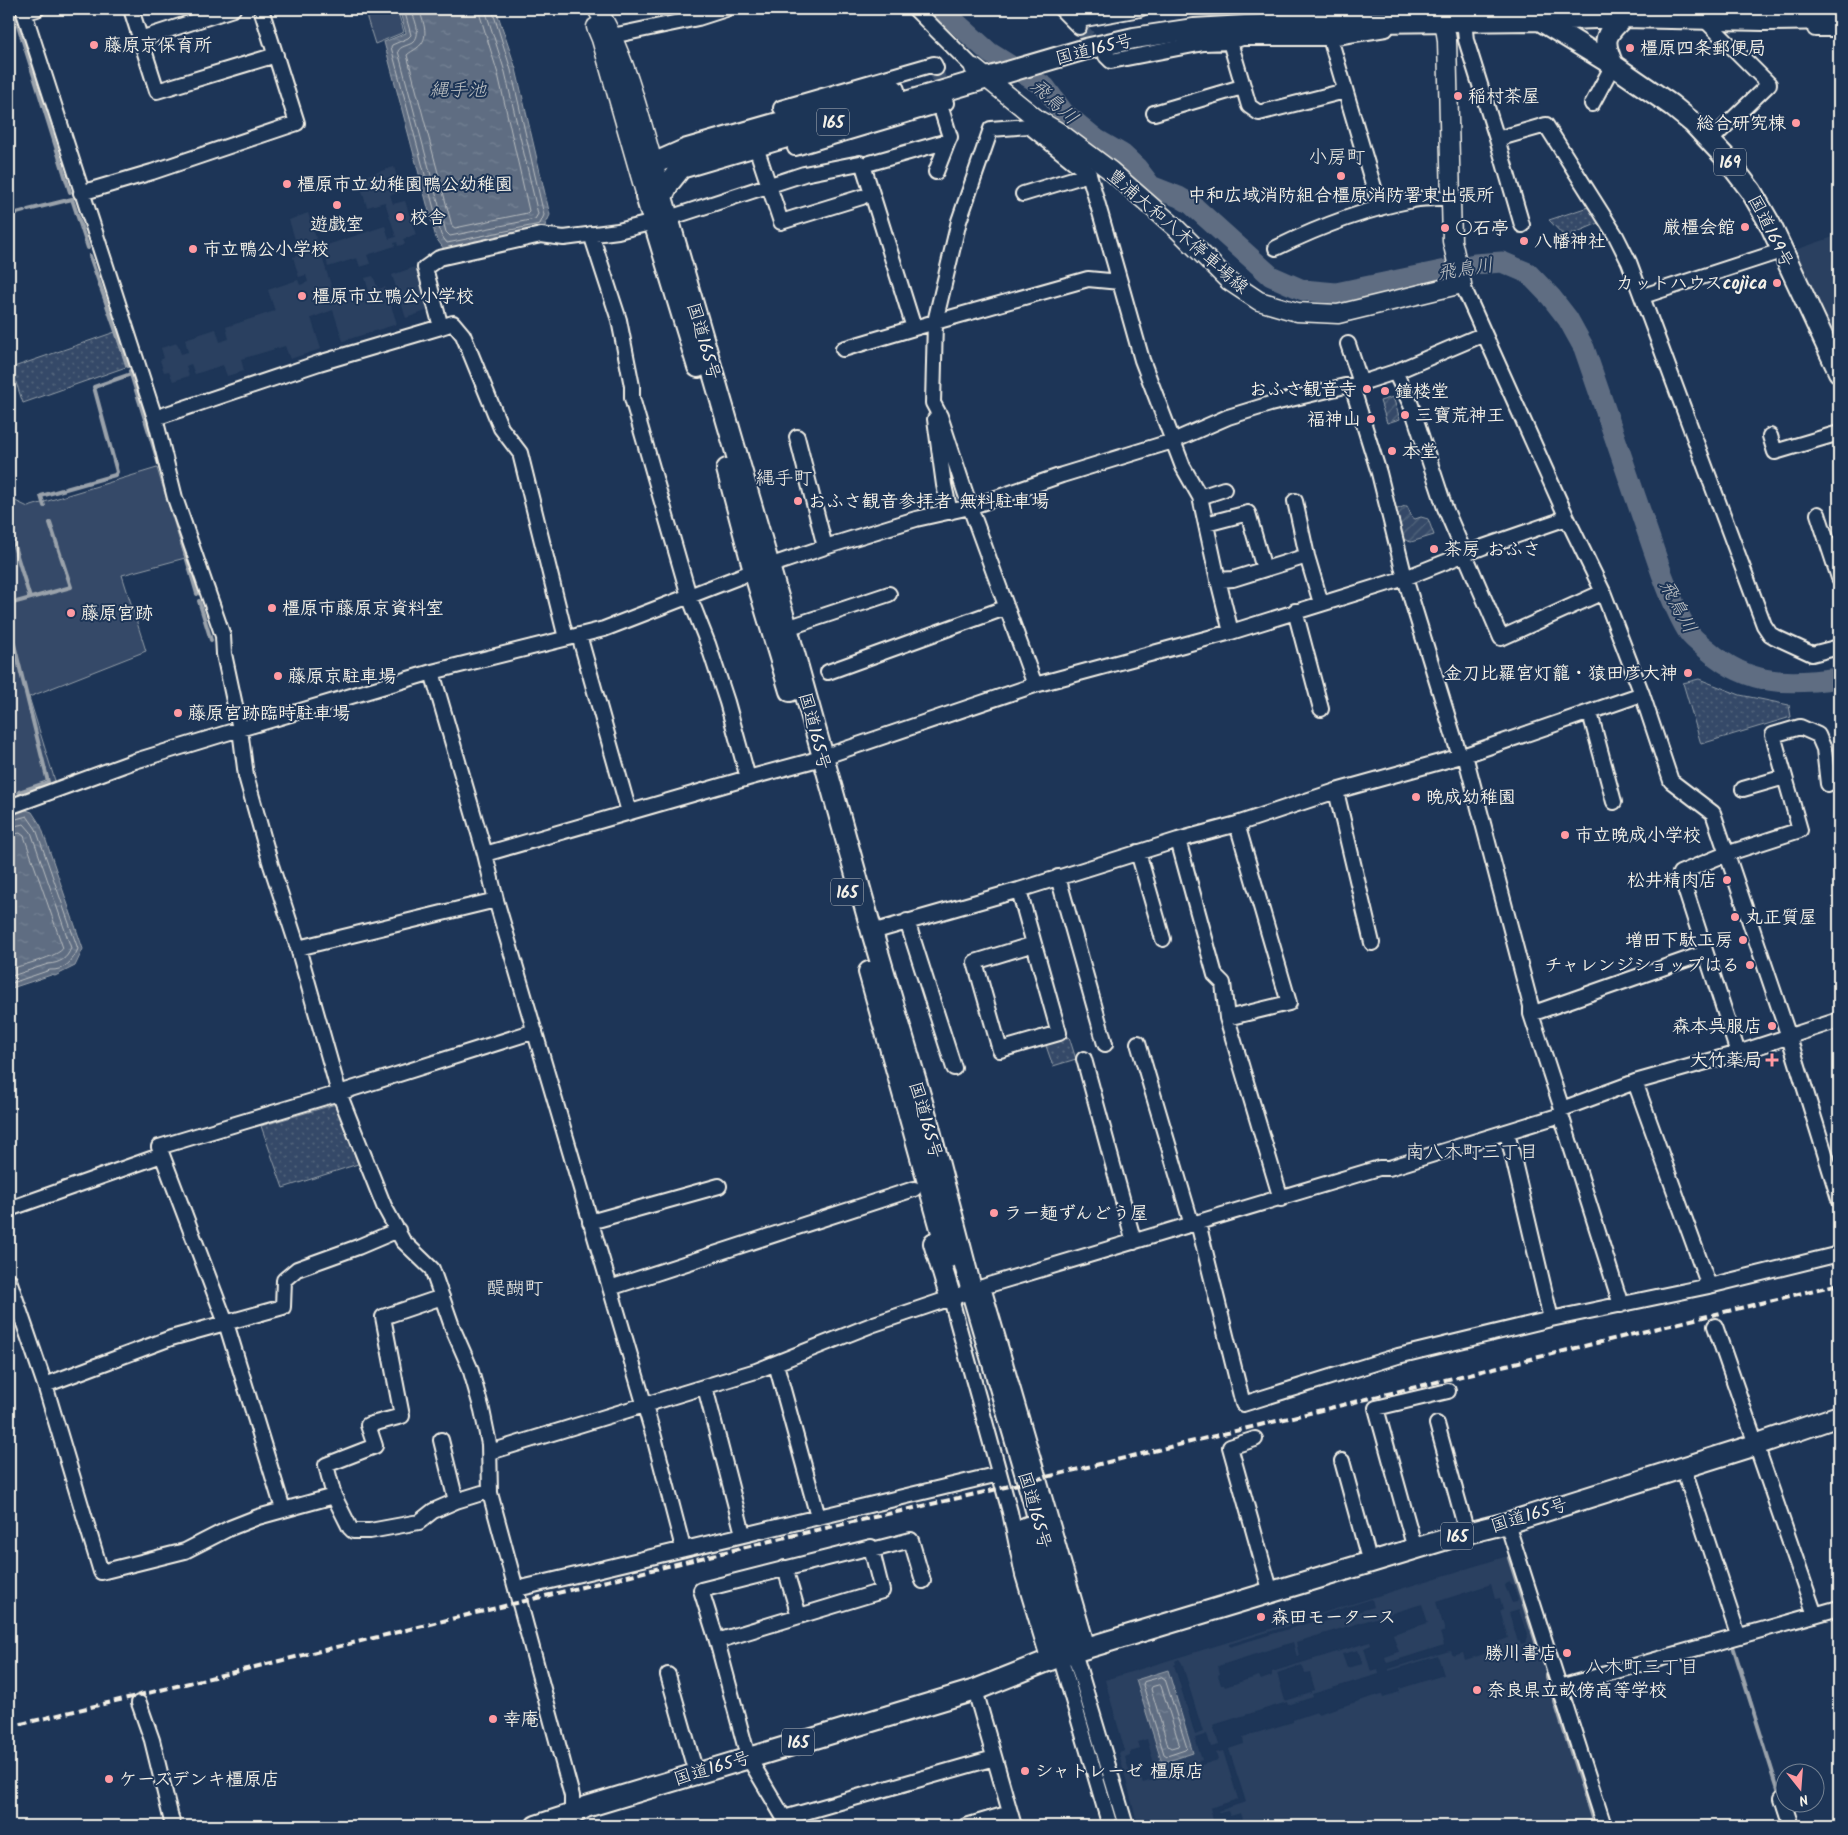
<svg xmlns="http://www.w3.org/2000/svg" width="1848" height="1835" font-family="Kalam,'Klee One',sans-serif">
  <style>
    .built { fill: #2a4060; fill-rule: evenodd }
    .grass { fill: #354a67; stroke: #949ea8 }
    .park { fill: url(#park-dots); stroke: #949ea8 }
    .garden { fill: url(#garden-furrows); stroke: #949ea8 }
    .water { fill: url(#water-ripples); stroke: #9aa2ab }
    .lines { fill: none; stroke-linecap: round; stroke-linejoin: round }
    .shore { stroke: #b8bcbf; stroke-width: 1 }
    .stream { stroke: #9aa2ab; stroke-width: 4 }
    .river { stroke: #5e6d82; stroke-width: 21 }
    .minor-tunnel { stroke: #3d516d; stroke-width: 14; stroke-dasharray: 14 7; stroke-linecap: butt }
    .minor-casing { stroke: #f4f1e8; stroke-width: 18 }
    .major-casing { stroke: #f4f1e8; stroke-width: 21 }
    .highway-casing { stroke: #f4f1e8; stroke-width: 24 }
    .minor { stroke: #1d3557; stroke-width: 14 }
    .major { stroke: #1d3557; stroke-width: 18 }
    .highway { stroke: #1d3557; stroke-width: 20 }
    .rail { stroke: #f4f1e8; stroke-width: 4; stroke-dasharray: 8 4; stroke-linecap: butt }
    .poi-dot { fill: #ff9aa2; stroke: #1d3557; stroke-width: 2 }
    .labels { text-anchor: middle; stroke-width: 4; stroke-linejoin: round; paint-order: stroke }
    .shield { fill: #1d3557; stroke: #b4b9bc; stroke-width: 1 }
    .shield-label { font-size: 16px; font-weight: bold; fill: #f4f1e8 }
    .poi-label { font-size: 18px; font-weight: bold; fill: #f4f1e8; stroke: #1d3557; text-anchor: start }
    .street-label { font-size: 18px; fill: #f4f1e8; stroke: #1d3557 }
    .water-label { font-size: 19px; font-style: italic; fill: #c0c3c4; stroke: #1d3557 }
    .neighbourhood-label { font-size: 19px; fill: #f4f1e8; stroke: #1d3557 }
  </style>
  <defs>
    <pattern id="park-dots" width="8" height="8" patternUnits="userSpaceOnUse" patternTransform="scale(1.25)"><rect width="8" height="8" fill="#354a67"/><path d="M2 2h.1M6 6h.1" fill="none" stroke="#53657d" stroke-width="1.8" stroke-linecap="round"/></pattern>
    <pattern id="garden-furrows" width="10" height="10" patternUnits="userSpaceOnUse" patternTransform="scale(1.25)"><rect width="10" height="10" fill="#354a67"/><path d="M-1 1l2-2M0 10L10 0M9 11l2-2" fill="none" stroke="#53657d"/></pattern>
    <pattern id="water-ripples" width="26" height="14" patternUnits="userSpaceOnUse" patternTransform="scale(1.25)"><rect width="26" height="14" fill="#5e6d82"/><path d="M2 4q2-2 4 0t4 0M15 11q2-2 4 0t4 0" fill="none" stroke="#768294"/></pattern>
  </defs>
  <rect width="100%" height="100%" fill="#1d3557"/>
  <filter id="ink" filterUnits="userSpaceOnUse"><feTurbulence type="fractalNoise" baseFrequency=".02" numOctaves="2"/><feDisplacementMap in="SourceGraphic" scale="10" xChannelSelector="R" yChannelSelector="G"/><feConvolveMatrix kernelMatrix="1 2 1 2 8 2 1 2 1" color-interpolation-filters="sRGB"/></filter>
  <g filter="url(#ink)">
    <path class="built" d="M394,167L402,192L390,195L393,204L405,201L416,235L403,239L405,244L398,246L397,242L394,243L395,246L367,255L370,264L360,267L357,258L328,267L324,246L385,226L389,239L396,237L385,202L367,207L358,178Z
      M308,213L336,301L369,291L365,278L373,276L378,289L385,287L397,324L343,341L333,310L311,318L321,349L290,359L285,346L241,359L244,371L227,376L223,365L195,374L191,364L186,366L189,376L173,381L169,371L164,372L160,360L164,358L161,348L177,343L181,354L188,352L185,339L216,329L220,342L229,339L226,327L275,311L268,290L298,280L300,285L308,282L306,275L299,277L293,257L312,251V248L299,252L289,220Z
      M1839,235V343L1795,250Z
      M415,267L429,310L406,318L392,275Z
      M1511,1555L1595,1819L1570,1826H1245L1241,1813L1230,1816L1228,1811L1219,1813L1218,1811L1246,1802L1229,1749L1244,1744L1243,1737L1293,1722V1720L1317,1712L1318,1714L1382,1694L1383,1697L1400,1692L1399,1689L1444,1675L1438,1656L1389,1671V1669L1446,1652L1451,1651L1453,1656L1463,1653L1465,1660L1500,1649L1498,1642L1508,1638L1500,1611L1503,1609L1500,1598L1495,1599L1491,1584L1436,1602L1445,1631L1440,1633L1444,1645L1387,1663L1385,1657L1399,1652L1393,1634L1428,1623L1422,1604L1296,1642L1299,1656L1297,1657L1293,1642L1218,1666L1220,1674L1218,1675L1221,1685H1224L1225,1687L1259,1676L1261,1680L1272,1676V1672L1370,1642L1371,1645L1364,1648L1371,1672L1378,1670L1379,1674L1312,1694L1313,1697L1288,1705L1287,1702L1213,1725L1219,1745L1211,1747L1207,1734L1195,1738L1202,1760L1157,1774L1147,1739L1138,1742L1140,1749L1130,1752V1755L1125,1757L1132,1781L1141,1779L1143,1783L1218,1760L1216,1753L1223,1751L1238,1799L1210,1808L1213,1820L1191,1826H1138L1119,1753L1125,1751L1105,1680ZM1510,1582L1511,1585H1513L1518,1599L1517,1602L1512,1603L1505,1586L1506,1584ZM1372,1599L1374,1607L1316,1624L1314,1617ZM1519,1610L1528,1638L1526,1639L1527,1642L1521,1644L1520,1641L1518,1642L1509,1613ZM1311,1619L1312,1622L1229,1647V1644ZM1358,1650L1363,1664L1347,1668L1342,1654ZM1179,1659L1182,1663L1203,1732L1195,1735L1174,1665L1176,1664L1175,1661ZM1302,1665L1305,1673L1310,1672L1315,1690L1311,1691V1693L1285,1701L1277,1673Z"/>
    <path class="grass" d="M364,9H397L404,32L375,44Z
      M157,468L185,558L122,575L146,651L29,697L56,784L9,802V498L28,507Z"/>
    <path class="park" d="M1597,204L1606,220L1565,237L1549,220Z
      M115,332L126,367L23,403L11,368Z
      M1699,679L1740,695L1789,705L1791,717L1701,744L1683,683Z
      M1069,1037L1076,1059L1053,1066L1045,1043Z
      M336,1104L358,1164L283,1188L261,1126Z"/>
    <path class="garden" d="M1393,397L1400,419L1387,423L1380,401Z
      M1405,506H1407L1412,517L1415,519L1421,517L1428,519L1434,535L1411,542L1403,539L1395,510Z"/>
    <path class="water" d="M399,9H496L516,69L550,215L544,228L444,249L436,238L384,42L406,33Z
      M26,810L32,812L41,826L83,949L75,966L55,976L51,975L9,989V817Z
      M1168,1670L1193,1753L1162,1763L1136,1680Z"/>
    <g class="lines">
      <path class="shore" d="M404,9L411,35L408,38L392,45L391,47L441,235L447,243L540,224L544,215L511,70L492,9
        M411,9C414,19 423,35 412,43C407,46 401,46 398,51L446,232L450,236L535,219L538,214L505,72L485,9
        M419,9C423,22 431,38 417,48C413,51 410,52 407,55L452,226L455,228L527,213L529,211L498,74L478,9
        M9,821L27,816L36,829L78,949C73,961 64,971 50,970L9,984
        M9,827L24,824L31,832L71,948C67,959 60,963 48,964L9,977
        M9,835L20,833L24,836L63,948C60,956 20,966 9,969
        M1162,1677L1165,1679L1187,1748L1185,1750L1167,1756L1164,1754L1143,1685L1144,1682Z
        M1159,1685L1161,1686L1179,1743L1178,1746L1171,1748L1168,1746L1151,1689L1152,1687Z"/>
      <path class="stream" d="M13,9L70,192
        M72,199L88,248
        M28,210L72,199
        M9,215L24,211
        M90,256L128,366
        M130,371L161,471
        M44,506L41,496L115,475L117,472L94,387L131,374
        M174,515L197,594
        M11,536L30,598
        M199,601L211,640
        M9,604L71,587L50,523
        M9,624L48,782L19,792
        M1509,1558L1538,1648
        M1732,1643L1780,1796
        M1546,1674L1593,1821L1584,1824L1585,1826"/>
      <path class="river" d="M941,9L990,53L1045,87L1064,113L1096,139L1122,154L1137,168L1151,186L1179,197L1191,204L1271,276L1303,290L1336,293L1475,264L1502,262L1528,273L1551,297L1568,319L1584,348L1662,574C1670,594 1677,615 1689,633C1694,640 1702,645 1709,651C1749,686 1790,685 1839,678"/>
      <path class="minor-tunnel" d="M1079,27L1102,52
        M936,68L944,99"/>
      <g class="minor-casing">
        <path id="minor" d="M23,9L155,418L175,498L223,636L224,654L240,729L246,776L271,865L298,948L339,1093L384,1206L403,1241L432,1269L453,1329L470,1368L482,1410L489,1444L490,1493L572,1796V1826
          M131,9L157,91L276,55
          M915,9L974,68
          M1061,9L1079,27
          M24,13L37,9
          M1704,19L1769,84L1711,140
          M1074,21L1140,9
          M1464,21L1466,40L1497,139L1546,125L1616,236L1629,262L1764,625L1770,634L1775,637L1812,654L1839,647
          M1815,29H1839
          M612,36L698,18L726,9
          M1330,38L1380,208
          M140,39L233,9
          M1230,42L1249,106L1259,113L1345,91
          M1106,56L1111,61L1204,43L1230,42L1242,38H1330L1386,29
          M1592,104L1613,65
          M940,105L950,137L948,141L863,165L914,328L1088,279L1120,282L1089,174L1029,126
          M781,108L934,64L936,68
          M1154,113L1235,89L1244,88
          M1497,139L1522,225
          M795,148L946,103L945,102
          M757,150L781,222L862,197
          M936,172L948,141
          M81,193L152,172L297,123L261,9
          M1023,194L1089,174
          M669,218L804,174L860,163L863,165
          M591,234L619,320L632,386V398L689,596L708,644L727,702L748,778
          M1276,248C1319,227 1366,209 1413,200C1426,197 1439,198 1452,198
          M1120,282L1142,360L1183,467L1200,497L1218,580
          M1462,284L1567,518L1603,592L1642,694L1671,781L1713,813L1789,1037L1839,1199
          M1643,296L1781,251
          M441,327L453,323L463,335L501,428L520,453L566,638
          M1348,344L1361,383
          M843,349L914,328
          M1395,372L1411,405L1445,508L1501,638L1603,592
          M1352,386L1379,473L1405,578L1460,757
          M155,418L319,363L441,327L425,268L439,258L541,235L564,238L618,231L654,222
          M935,419L944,485L950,512
          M1770,436L1775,452L1839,433
          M797,437L825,547
          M1200,497L1224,489
          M1295,501L1307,556L1321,603
          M1818,514L1839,578
          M1206,524L1248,513L1264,569
          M1295,611L1321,709
          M787,628L889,594
          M1231,632L1218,580L1233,579L1307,556
          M579,635L629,812
          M432,672L485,854L496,900L654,1437L683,1548
          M828,672L1005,608
          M1035,685L970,507L940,416L933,403L935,322L959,221L991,129L1029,126L1035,121
          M1590,713L1614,802
          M1465,755L1531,1006V1014L1562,1109
          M1743,789L1785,777
          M1336,791L1372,943
          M9,807L135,761L240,729L432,672L604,629L754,571L825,547L916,519L970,507L1062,475L1173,441L1228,417L1270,404L1345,386H1352L1395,372L1484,334
          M1178,840L1215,975L1223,983L1227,1018L1281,1199
          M1138,852L1163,939
          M485,854L748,778L811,761L1035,685L1231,632L1405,578L1483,547L1567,518
          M1058,877L1105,1044
          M1019,890L1034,944
          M907,921L954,1068
          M872,932L1019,890L1178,840L1237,824L1336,791L1465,755L1642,694
          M1034,944L1059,1033L1000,1050L975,962Z
          M298,948L496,900
          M1531,1014L1705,953
          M1227,1018L1289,1003L1237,824
          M1138,1043L1192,1225
          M1738,1053L1680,873L1726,854L1800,830L1773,735L1800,727L1818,735L1824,749L1828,784
          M1084,1059L1134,1242
          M1635,1082L1709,1286
          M1561,1115L1621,1305
          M1507,1132L1551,1319
          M9,1209L162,1155
          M590,1222L719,1186
          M1198,1223L1243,1404L1398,1356L1551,1319L1709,1286L1839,1254
          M9,1280L45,1385L101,1572L185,1551L230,1528L258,1517L334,1496L350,1528L353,1531H370L419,1522L433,1511L456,1501L482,1493H490
          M983,1287L1088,1648
          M610,1288L914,1189
          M951,1299L1010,1512L1023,1575L1049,1661
          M1715,1326L1815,1615
          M776,1364L818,1517
          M45,1385L171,1338L283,1307L284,1280L297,1269L358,1247L398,1230
          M705,1387L743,1534
          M1437,1424L1467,1533
          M1255,1439L1230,1447L1271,1593
          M441,1440L456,1501
          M490,1452L756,1371L874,1324L992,1284L1379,1168H1389L1561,1115L1562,1109L1635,1082L1738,1053L1839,1020
          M1342,1461L1370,1563
          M1683,1467L1738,1635
          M334,1496L326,1465L375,1446L368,1425L402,1416L383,1317L442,1297
          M283,1509L226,1323L159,1147L339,1093L535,1031
          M1507,1523L1604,1826
          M1415,1549L1376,1408L1448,1391
          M872,1550L911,1540L923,1581
          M785,1568L799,1616
          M517,1589L999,1474
          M717,1641L882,1591L871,1547L701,1590L717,1641L748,1757L784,1818L787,1826
          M1074,1652L1126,1826
          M1060,1656L1110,1826
          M668,1675L696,1773
          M1560,1687L1839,1608
          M975,1690L1014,1826
          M139,1703L152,1740L173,1826
          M1782,1798L1791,1826
          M784,1818L994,1758
          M966,1826L1010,1813"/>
      </g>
      <g class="major-casing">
        <path id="major" d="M597,9C626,54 642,125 657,177
          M596,27L601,39L646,196
          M974,68L1037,119L1059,132L1111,171L1176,228L1229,281L1259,301L1297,312L1338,314L1462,284L1452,241L1447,40L1442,9"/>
      </g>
      <g class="highway-casing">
        <path id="highway" d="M1538,19L1613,65L1671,105L1693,123L1725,157L1751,191L1770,224L1839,372
          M1613,65C1602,40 1604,35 1624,17
          M698,367L646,196L653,164L687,149L894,90
          M727,469L754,571L790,691
          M869,972L949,1257
          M934,1243L951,1299
          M1027,1527L1036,1575L1060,1656
          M1074,1652L1034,1503L972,1292L927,1119L872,932L787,628L662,197L669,183L681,168L1086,49L1134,38L1194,29L1295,23L1540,20L1624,17L1764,20L1839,19
          M536,1826L573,1814L586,1807L975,1690L1060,1656L1467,1533L1507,1523L1755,1445L1839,1416"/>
      </g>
      <use href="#minor" class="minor"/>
      <use href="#major" class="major"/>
      <use href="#highway" class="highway"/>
      <path class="rail" d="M9,1727L795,1535L989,1491L1839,1284"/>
    </g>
  </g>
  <g class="poi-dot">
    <circle cx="94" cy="45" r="5"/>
    <circle cx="1630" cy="48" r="5"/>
    <circle cx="1458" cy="96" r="5"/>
    <circle cx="1796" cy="123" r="5"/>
    <circle cx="1341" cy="176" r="5"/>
    <circle cx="287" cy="184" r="5"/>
    <circle cx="337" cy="205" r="5"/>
    <circle cx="400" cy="217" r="5"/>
    <circle cx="1745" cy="227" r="5"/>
    <circle cx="1445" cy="228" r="5"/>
    <circle cx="1524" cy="241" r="5"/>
    <circle cx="193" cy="249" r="5"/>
    <circle cx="1777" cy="283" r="5"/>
    <circle cx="302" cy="296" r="5"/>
    <circle cx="1367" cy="389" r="5"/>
    <circle cx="1385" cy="391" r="5"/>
    <circle cx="1405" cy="415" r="5"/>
    <circle cx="1371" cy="419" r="5"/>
    <circle cx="1392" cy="451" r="5"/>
    <circle cx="798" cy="501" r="5"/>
    <circle cx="1434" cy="549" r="5"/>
    <circle cx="272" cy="608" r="5"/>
    <circle cx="71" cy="613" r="5"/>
    <circle cx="1688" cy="673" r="5"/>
    <circle cx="278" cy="676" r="5"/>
    <circle cx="178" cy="713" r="5"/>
    <circle cx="1416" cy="797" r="5"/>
    <circle cx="1565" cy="835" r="5"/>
    <circle cx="1727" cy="880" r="5"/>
    <circle cx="1735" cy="917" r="5"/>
    <circle cx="1743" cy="940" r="5"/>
    <circle cx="1750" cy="965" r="5"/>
    <circle cx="1772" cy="1026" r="5"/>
    <path d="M1769.5 1052.5h5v5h5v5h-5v5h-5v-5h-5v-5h5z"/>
    <circle cx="994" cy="1213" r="5"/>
    <circle cx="1261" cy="1617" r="5"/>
    <circle cx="1567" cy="1653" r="5"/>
    <circle cx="1477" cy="1690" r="5"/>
    <circle cx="493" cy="1719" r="5"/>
    <circle cx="1025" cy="1771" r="5"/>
    <circle cx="109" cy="1779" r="5"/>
  </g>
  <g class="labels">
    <g class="shield">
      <rect x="817" y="108.5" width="32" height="27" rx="4"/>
      <rect x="1714" y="148.5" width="32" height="27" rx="4"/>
      <rect x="831" y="878.5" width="32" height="27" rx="4"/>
      <rect x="1441" y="1522.5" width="32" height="27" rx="4"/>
      <rect x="782" y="1728.5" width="32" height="27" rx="4"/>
    </g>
    <g class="shield-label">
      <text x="833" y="128">165</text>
      <text x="1730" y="168">169</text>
      <text x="847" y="898">165</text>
      <text x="1457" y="1542">165</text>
      <text x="798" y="1748">165</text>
    </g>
    <g class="poi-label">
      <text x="104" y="51">藤原京保育所</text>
      <text x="1640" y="54">橿原四条郵便局</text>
      <text x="1468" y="102">稲村茶屋</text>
      <text x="1786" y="129" text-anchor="end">総合研究棟</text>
      <text x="297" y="190">橿原市立幼稚園鴨公幼稚園</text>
      <text x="1341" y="201" text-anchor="middle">中和広域消防組合橿原消防署東出張所</text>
      <text x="410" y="223">校舎</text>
      <text x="337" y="230" text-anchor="middle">遊戯室</text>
      <text x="1735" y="233" text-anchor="end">厳橿会館</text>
      <text x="1455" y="234">○石亭</text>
      <text x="1534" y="247">八幡神社</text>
      <text x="203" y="255">市立鴨公小学校</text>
      <text x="1767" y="289" text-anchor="end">カットハウスcojica</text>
      <text x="312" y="302">橿原市立鴨公小学校</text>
      <text x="1357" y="395" text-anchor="end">おふさ観音寺</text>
      <text x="1395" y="397">鐘楼堂</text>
      <text x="1415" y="421">三寶荒神王</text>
      <text x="1361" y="425" text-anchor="end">福神山</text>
      <text x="1402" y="457">本堂</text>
      <text x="808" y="507">おふさ観音参拝者 無料駐車場</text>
      <text x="1444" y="555">茶房 おふさ</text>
      <text x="282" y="614">橿原市藤原京資料室</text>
      <text x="81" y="619">藤原宮跡</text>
      <text x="1678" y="679" text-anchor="end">金刀比羅宮灯籠・猿田彦大神</text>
      <text x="288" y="682">藤原京駐車場</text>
      <text x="188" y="719">藤原宮跡臨時駐車場</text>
      <text x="1426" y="803">晩成幼稚園</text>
      <text x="1575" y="841">市立晩成小学校</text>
      <text x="1717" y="886" text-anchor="end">松井精肉店</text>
      <text x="1745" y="923">丸正質屋</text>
      <text x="1733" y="946" text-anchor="end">増田下駄工房</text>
      <text x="1740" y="971" text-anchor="end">チャレンジショップはる</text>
      <text x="1762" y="1032" text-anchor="end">森本呉服店</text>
      <text x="1762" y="1066" text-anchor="end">大竹薬局</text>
      <text x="1004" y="1219">ラー麺ずんどう屋</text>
      <text x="1271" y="1623">森田モータース</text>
      <text x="1557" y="1659" text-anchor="end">勝川書店</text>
      <text x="1487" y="1696">奈良県立畝傍高等学校</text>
      <text x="503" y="1725">幸庵</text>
      <text x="1035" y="1777">シャトレーゼ 橿原店</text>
      <text x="119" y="1785">ケーズデンキ橿原店</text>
    </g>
    <g class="street-label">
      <text transform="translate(1094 49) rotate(-14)" y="6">国道165号</text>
      <text transform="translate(1178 231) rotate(41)" y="6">豊浦大和八木停車場線</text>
      <text transform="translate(1771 231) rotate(63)" y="6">国道169号</text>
      <text transform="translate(704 341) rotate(74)" y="6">国道165号</text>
      <text transform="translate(815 731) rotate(75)" y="6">国道165号</text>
      <text transform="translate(926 1120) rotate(74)" y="6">国道165号</text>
      <text transform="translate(1035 1510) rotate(74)" y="6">国道165号</text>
      <text transform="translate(1529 1515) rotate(-17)" y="6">国道165号</text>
      <text transform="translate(712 1768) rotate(-17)" y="6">国道165号</text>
    </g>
    <g class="water-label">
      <text x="458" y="96">縄手池</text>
      <text transform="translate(1055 101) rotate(43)" y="7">飛鳥川</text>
      <text transform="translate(1465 268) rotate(-9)" y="7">飛鳥川</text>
      <text transform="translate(1679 606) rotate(62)" y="7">飛鳥川</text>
    </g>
    <g class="neighbourhood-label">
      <text x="1337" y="163">小房町</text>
      <text x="784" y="484">縄手町</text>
      <text x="1472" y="1158">南八木町三丁目</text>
      <text x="515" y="1294">醍醐町</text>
      <text x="1642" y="1673">八木町三丁目</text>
    </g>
  </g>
  <rect width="1848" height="1835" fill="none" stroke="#1d3557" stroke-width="30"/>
  <rect x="15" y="15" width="1818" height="1805" fill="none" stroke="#f4f1e8" stroke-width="2" filter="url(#ink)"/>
  <g transform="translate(1800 1788) rotate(163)"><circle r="24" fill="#1d3557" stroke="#738091"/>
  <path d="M0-4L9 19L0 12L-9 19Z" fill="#ff9aa2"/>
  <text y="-8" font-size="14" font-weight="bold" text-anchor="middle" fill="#f4f1e8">N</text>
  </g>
</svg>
